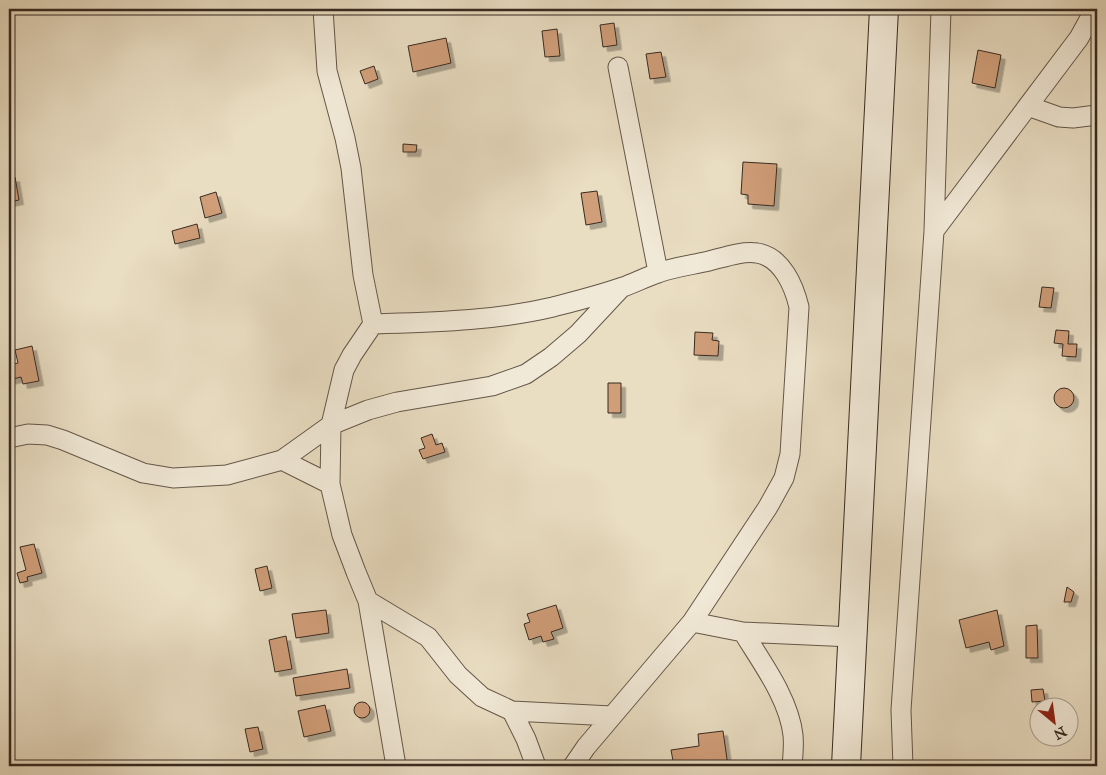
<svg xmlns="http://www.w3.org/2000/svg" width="1106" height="775" font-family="'IM FELL Great Primer',serif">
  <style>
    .building { fill: #d09e79; stroke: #372a21; filter: url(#shadow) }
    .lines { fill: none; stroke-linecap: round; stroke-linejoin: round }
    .minor-casing { stroke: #645749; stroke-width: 21 }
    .secondary-casing { stroke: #372a21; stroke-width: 30 }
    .minor { stroke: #f1e9d7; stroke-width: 19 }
    .secondary { stroke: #f1e9d7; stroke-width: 28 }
  </style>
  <defs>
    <filter id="shadow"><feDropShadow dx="4.5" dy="4.5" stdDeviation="0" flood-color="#0004"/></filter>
  </defs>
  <rect width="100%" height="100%" fill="#e9ddc2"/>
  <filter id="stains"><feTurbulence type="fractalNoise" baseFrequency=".004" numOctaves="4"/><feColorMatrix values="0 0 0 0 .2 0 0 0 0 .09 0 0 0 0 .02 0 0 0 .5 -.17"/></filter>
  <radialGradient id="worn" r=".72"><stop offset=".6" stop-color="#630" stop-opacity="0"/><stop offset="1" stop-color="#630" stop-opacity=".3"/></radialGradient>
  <path class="building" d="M614,23L617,45L603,47L600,25Z
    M557,29L560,56L545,57L542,31Z
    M446,38L451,63L413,72L408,46Z
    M978,50L1001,55L995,88L972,83Z
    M661,52L666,77L650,79L646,54Z
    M374,66L378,79L365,84L360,71Z
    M403,144L417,145L416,152H403Z
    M743,162L777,164L774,206L748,204V195L741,194Z
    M15,177L19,200L9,202V178Z
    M597,191L602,222L586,225L581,193Z
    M216,192L222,213L205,218L200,197Z
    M197,224L200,238L175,244L172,231Z
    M1042,287L1054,288L1051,308L1039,307Z
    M1056,330L1069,331L1068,344H1077L1076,357L1062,356L1063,344L1054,343Z
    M695,332L713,333L712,340L719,341L718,356L694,355Z
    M32,346L39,381L23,384L21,377L9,380V365L18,363L15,350Z
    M608,383H621V413H608Z
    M1054 398a10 10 0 1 1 20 0a10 10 0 1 1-20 0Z
    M432,434L436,445L442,443L445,452L423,459L419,450L425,448L421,438Z
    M34,544L42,573L27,577L28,581L20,583L17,573L26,570L20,547Z
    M267,566L272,588L260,591L255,569Z
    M1067,587L1074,592L1071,602H1064Z
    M556,605L563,628L551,632L554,639L543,642L541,636L529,640L524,624L530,622L527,614Z
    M326,610L329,633L296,638L292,614Z
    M997,610L1004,646L991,650L989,642L966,648L959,620Z
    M1037,625L1038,658H1026V626Z
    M286,636L292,669L275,672L269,640Z
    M347,669L350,688L296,696L293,678Z
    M1043,689L1045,701L1032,702L1031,690Z
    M354 710a8 8 0 1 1 16 0a8 8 0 1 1-16 0Z
    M325,705L331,731L304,737L298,711Z
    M258,727L263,749L250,752L245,729Z
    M723,731L728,766H674L671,750L699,746L698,734Z"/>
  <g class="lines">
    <g class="minor-casing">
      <path id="minor" d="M323,9L327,71L345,138L351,168L363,275L373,324
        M618,67L658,272
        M1028,106L1059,117L1073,118L1097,115
        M934,231L1079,38L1095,9
        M9,438L28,434L47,435L63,440L143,473L173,478L227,475L282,460L331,425L344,370L352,355L373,324C434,322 494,321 553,307C576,301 600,295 623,287C634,283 646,277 658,273C674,267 692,265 709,261C725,257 741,251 757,253C782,257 794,286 799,307L790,454L784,478L768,507L692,622
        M282,460L330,484
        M368,601L396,766
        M743,632C762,663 789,699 793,735C794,745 793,756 792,766
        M512,711L526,739L536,766
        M612,716L512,711L482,697L458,675L428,637L368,601L356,572L342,535L330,484L331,425L368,410L397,402L492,386L526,374L551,357L578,334L621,288
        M573,766L586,747L692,622L743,632L852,637
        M903,766L901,710L934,231L941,9"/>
    </g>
    <g class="secondary-casing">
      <path id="secondary" d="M846,766L884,9"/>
    </g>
    <use href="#minor" class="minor"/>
    <use href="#secondary" class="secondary"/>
  </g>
  <rect width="1106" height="775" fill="none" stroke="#e9ddc2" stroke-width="30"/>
  <rect x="10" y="10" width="1086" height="755" fill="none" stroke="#372a21" stroke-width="2.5"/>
  <rect x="15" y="15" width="1076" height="745" fill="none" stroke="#372a21"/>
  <g transform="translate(1054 722) rotate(151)"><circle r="24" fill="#f1e9d7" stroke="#a79d8e"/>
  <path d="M0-4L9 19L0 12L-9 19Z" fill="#8f2418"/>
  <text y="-8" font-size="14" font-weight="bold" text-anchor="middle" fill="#372a21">N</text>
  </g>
  <rect width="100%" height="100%" filter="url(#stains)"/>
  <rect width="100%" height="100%" fill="url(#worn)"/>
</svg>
